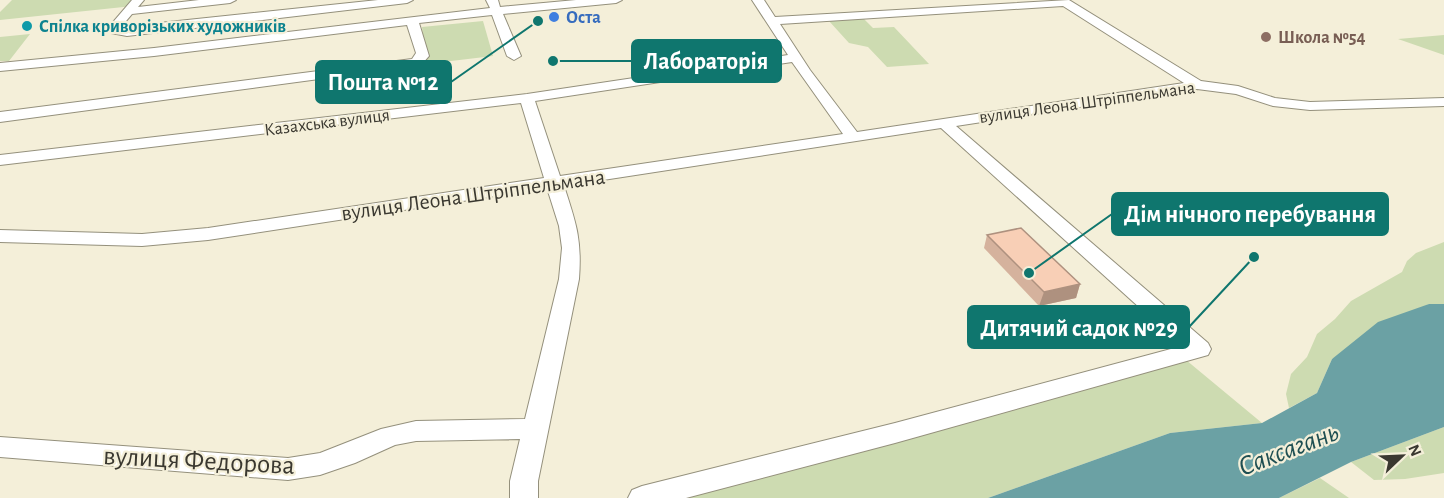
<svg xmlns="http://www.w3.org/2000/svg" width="1444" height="498" font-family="'Alegreya Sans',sans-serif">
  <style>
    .green { fill: #cddbb1 }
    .water { fill: #6ba1a4 }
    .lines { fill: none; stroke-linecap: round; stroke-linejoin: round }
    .minor-casing { stroke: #94907c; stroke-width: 2 }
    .minor { fill: #fff; fill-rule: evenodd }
    .wall { fill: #d5b29d }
    .shaded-wall { fill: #ae917f }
    .building { fill: #f8cfb6; stroke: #ae917f; stroke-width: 1.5 }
    .shop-dot { fill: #3f7fe0; stroke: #f4efd9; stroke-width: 2 }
    .culture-dot { fill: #0f9aa8; stroke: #f4efd9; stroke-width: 2 }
    .education-dot { fill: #8d6e63; stroke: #f4efd9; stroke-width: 2 }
    .labels { text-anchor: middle; stroke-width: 4.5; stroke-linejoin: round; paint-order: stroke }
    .far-shop-label { font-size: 18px; font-weight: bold; fill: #366cbe; stroke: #f4efd9; text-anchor: start }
    .far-culture-label { font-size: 18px; font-weight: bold; fill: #0d838f; stroke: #f4efd9; text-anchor: start }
    .far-education-label { font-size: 18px; font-weight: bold; fill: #785e54; stroke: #f4efd9; text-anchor: start }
    .far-street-label { font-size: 18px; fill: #3a3830; stroke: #f4efd9 }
    .street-label { font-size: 22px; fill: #3a3830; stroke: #f4efd9 }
    .near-street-label { font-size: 27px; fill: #3a3830; stroke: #f4efd9 }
    .near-water-label { font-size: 28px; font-style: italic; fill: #1f4f52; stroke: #f4efd9 }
    .leader { fill: none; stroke: #0f766e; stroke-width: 2 }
    .callout-dot { fill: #0f766e; stroke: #f4efd9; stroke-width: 2 }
    .callout { fill: #0f766e; stroke: #0f766e; stroke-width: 2 }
    .callout-label { font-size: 24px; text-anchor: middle; font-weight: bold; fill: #fff }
  </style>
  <rect width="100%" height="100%" fill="#f4efd9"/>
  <path class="green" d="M12,0H138L133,6L0,20V12Z
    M864,19L873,28L894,27L929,64L887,67L868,47L849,43L829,21Z
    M483,21L493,56L426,64L422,27Z
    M30,34L9,61H0V37Z
    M1444,35V55L1398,39Z
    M1444,242V304H1429L1332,359L1317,393L1289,408L1286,394L1291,374L1307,357L1317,334L1335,319L1351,301L1402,272L1407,261L1416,253Z
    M1180,355L1262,423L1170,433L988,498H642Z
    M1444,427V473L1405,479L1374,480L1351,462Z
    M1320,478L1349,498H1279Z"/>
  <path class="water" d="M1429,304H1444V427L1351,462L1279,498H988L1170,433L1262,423L1317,393L1332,359L1378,322Z"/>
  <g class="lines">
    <g class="minor-casing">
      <path id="minor" d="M132,0H144L138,7L199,0H236L230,3L132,14L121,27L378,0H413L407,3L127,36L111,33L108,28Z
        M486,0H498L500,7L576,0H622L616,3L503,14L521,56L514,60L507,56L492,15L419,23L429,56L421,65L416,66L0,122V112L412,59L416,53L407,25L154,56L0,71V63L154,48L490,8Z
        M752,0H764L775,17L1069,0L1201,81L1238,86L1275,98L1310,102L1444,98V106L1310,110L1273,106L1236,94L1197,89L956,126L1208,343L1211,349L1208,355L895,443L686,498H628L632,490L642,486L895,423L1182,346L941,128L564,186C576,223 582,239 579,279L538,481V498H510V481L520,439L416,441L395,445L355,463L320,475L288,480L0,457V437L288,458L320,453L381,429L416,421L525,419L559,279L562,248L559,226L547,188L208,240L142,246L0,242V230L142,234L208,228L544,178L521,103L0,165V155L527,94L788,55ZM1063,6L1184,83L857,132L810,70L780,24ZM792,62L843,134L560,176L535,101Z"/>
    </g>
    <use href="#minor" class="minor"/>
  </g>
  <path class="wall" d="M987,235L1080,284L1076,298L1039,306L984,248Z"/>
  <path class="shaded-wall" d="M1080,284L1076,298L1039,306L1044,292Z"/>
  <path class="building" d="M1021,228L1080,284L1044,292L987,235Z"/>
  <circle class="shop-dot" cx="554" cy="17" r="6"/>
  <circle class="culture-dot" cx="27" cy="26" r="6"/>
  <circle class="education-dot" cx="1266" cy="37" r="6"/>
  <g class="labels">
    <g class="far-shop-label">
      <text x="566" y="23">Оста</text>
    </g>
    <g class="far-culture-label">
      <text x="39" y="32">Спілка криворізьких художників</text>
    </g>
    <g class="far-education-label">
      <text x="1278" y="43">Школа №54</text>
    </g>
    <g class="far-street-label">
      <text transform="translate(1087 102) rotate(-8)" y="6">вулиця Леона Штріппельмана</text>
      <text transform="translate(327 122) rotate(-7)" y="6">Казахська вулиця</text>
    </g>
    <g class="street-label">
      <text transform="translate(473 194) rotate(-8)" y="8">вулиця Леона Штріппельмана</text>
    </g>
    <g class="near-street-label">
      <text transform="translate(199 460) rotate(3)" y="9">вулиця Федорова</text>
    </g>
    <g class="near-water-label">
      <text transform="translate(1288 448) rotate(-21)" y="10">Саксагань</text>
    </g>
  </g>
  <path class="leader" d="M553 61L632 61M538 21L451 82M1029 273L1112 214M1254 257L1189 327"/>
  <g class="callout-dot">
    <circle cx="553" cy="61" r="6"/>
    <circle cx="538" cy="21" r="6"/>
    <circle cx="1029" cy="273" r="6"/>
    <circle cx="1254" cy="257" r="6"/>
  </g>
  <g class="callout">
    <rect x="632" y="40" width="149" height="42" rx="6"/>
    <rect x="316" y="61" width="135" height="42" rx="6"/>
    <rect x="1112" y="193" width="276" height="42" rx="6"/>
    <rect x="968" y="306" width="221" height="42" rx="6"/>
  </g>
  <g class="callout-label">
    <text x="706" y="69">Лабораторія</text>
    <text x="383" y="90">Пошта №12</text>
    <text x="1250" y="222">Дім нічного перебування</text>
    <text x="1079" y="336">Дитячий садок №29</text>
  </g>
  <g transform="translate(1402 456) rotate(67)" stroke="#f4efd9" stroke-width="4.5" paint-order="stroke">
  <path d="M0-4.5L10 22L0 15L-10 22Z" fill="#3a3830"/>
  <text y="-9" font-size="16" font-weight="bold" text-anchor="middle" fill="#3a3830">N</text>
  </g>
</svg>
